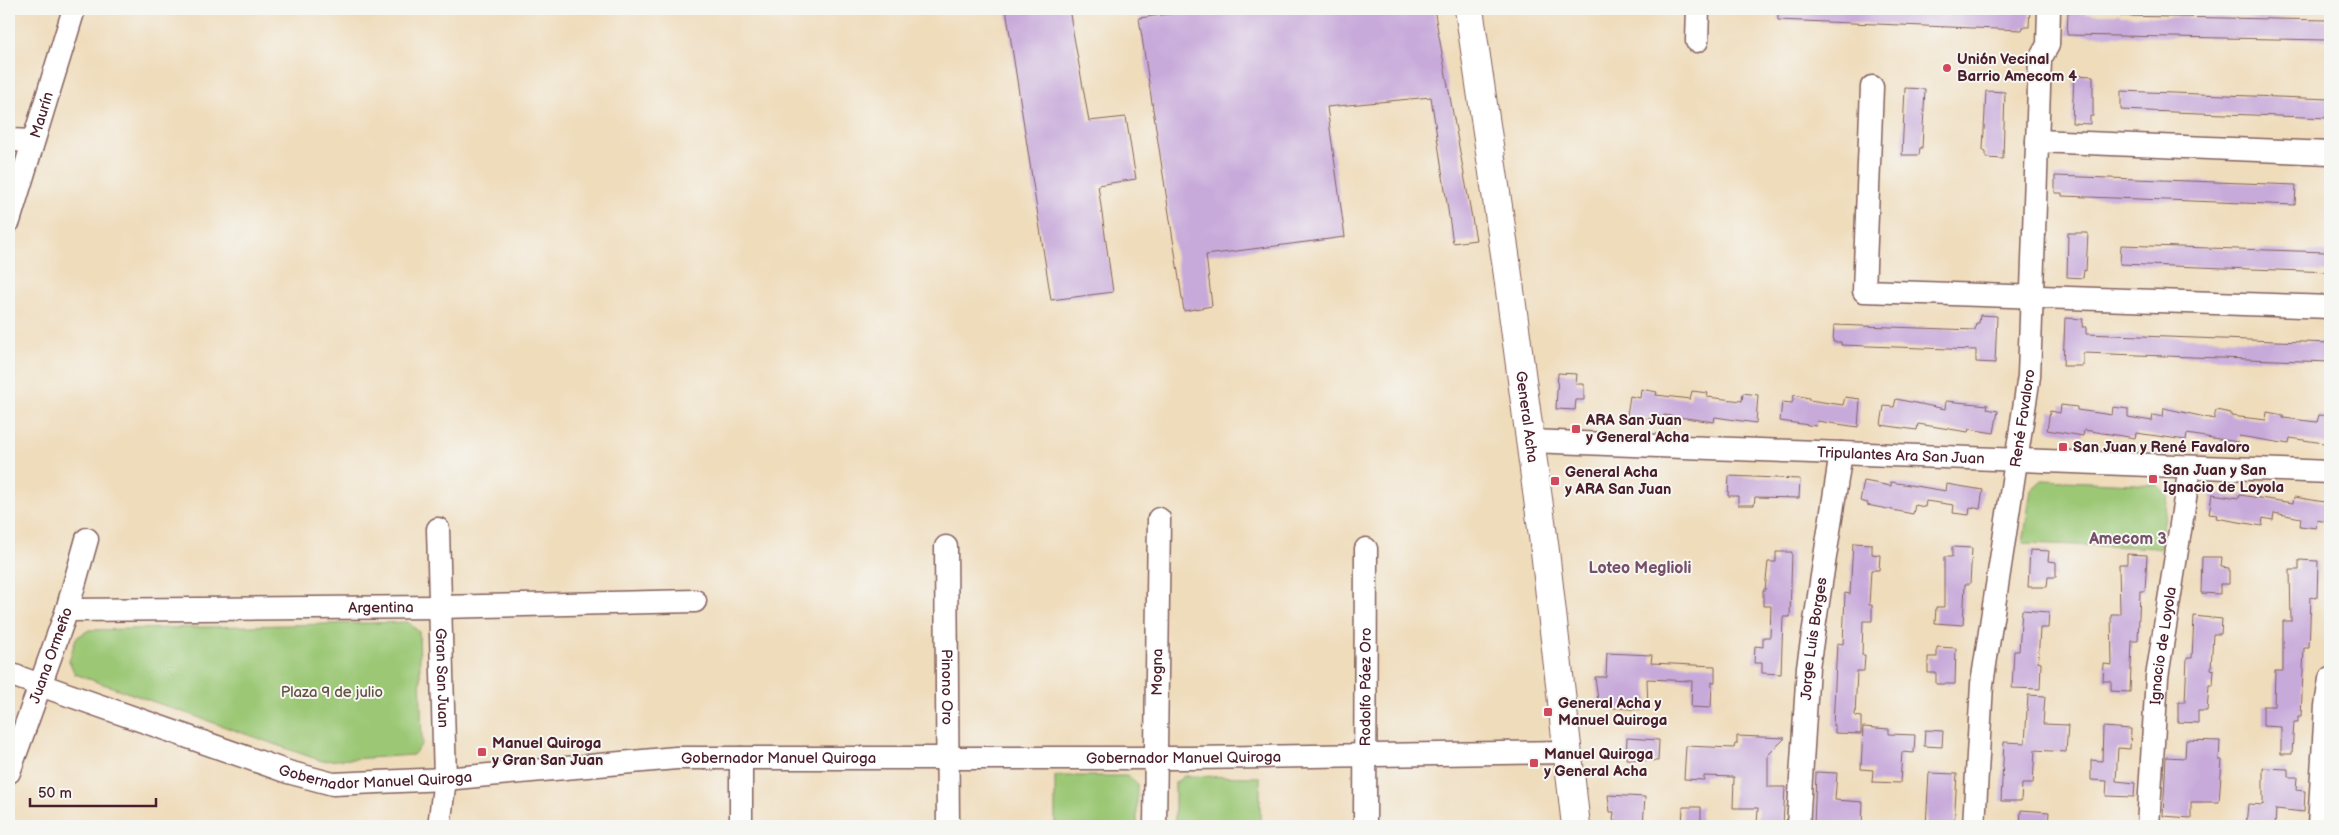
<svg xmlns="http://www.w3.org/2000/svg" width="2339" height="835" font-family="'Balsamiq Sans',sans-serif">
  <style>
    .green { fill: #9cc876; stroke: #737450 }
    .building { fill: #c8aada }
    .lines { fill: none; stroke-linecap: round; stroke-linejoin: round }
    .minor-casing { stroke: #84615d; stroke-width: 25 }
    .major-casing { stroke: #84615d; stroke-width: 30 }
    .minor { stroke: #fff; stroke-width: 22 }
    .major { stroke: #fff; stroke-width: 28 }
    .poi-dot { fill: #d1495b; stroke: #f6f6f2; stroke-width: 2 }
    .labels { text-anchor: middle; stroke-width: 4; stroke-linejoin: round; paint-order: stroke }
    .poi-label { font-size: 15px; font-weight: bold; fill: #4a1f2b; stroke: #f6f6f2; text-anchor: start }
    .street-label { font-size: 15px; fill: #4a1f2b; stroke: #f6f6f2 }
    .park-label { font-size: 15px; fill: #635242; stroke: #f6f6f2 }
    .neighbourhood-label { font-size: 16px; font-weight: bold; fill: #765068; stroke: #f6f6f2 }
  </style>
  <rect width="100%" height="100%" fill="#f6f6f2"/>
  <filter id="ink" filterUnits="userSpaceOnUse"><feTurbulence type="fractalNoise" baseFrequency=".02" numOctaves="2"/><feDisplacementMap in="SourceGraphic" scale="10" xChannelSelector="R" yChannelSelector="G"/><feConvolveMatrix kernelMatrix="1 2 1 2 8 2 1 2 1" color-interpolation-filters="sRGB"/></filter>
  <filter id="wash" filterUnits="userSpaceOnUse"><feTurbulence type="fractalNoise" baseFrequency=".0096" numOctaves="4" result="noise"/><feDisplacementMap in="SourceGraphic" scale="20" xChannelSelector="R" yChannelSelector="G"/><feGaussianBlur stdDeviation="1.12" result="paint"/><feColorMatrix in="noise" values="0 0 0 0 0 0 0 0 0 0 0 0 0 0 0 0 0 1.4 0 .05"/><feComposite in="paint" operator="in"/></filter>
  <g filter="url(#wash)">
    <rect width="100%" height="100%" fill="#efdcbb"/>
    <path class="green" d="M2042,480L2158,485L2168,496L2160,548L2023,543L2031,490Z
      M408,622L419,632L422,744L413,755L322,761L75,674L69,661L76,638L89,630Z
      M1055,776H1129L1137,784V826H1055Z
      M1184,776L1260,777V826H1175V783Z"/>
    <g id="blocks">
      <path class="building" d="M1006,9H1069L1089,121L1126,117L1136,179L1098,185L1113,292L1051,300Z
        M1205,9H1434L1476,240L1453,243L1431,97L1327,107L1345,237L1206,255L1212,306L1184,311L1139,18Z
        M1778,9H2030L2029,27H2023L2022,30L1778,20Z
        M2068,12H2081V14H2120V16L2327,20L2326,40L2067,35Z
        M2074,75L2093,76V116H2090V124L2072,123Z
        M1905,88L1925,89L1922,148H1920L1919,155H1902Z
        M1986,91L2005,92L2003,159L1986,158V151L1983,150Z
        M2121,91L2330,99V118L2121,110Z
        M2055,176L2296,185L2295,205L2062,196V193H2055Z
        M2068,233H2088L2086,271L2084,270L2083,278L2067,277Z
        M2121,245L2326,252V255H2330V272L2120,264Z
        M1980,315L1997,316L1995,363L1976,362V350L1841,345V342H1833L1834,325L1975,330L1976,323H1979Z
        M2065,318L2083,319L2082,327H2086V334L2330,343V362L2083,353V366H2063Z
        M1558,373L1577,374L1576,384H1584V400H1576L1575,410L1556,409Z
        M1641,389L1657,392L1656,395L1690,399L1692,391L1708,393L1707,397L1742,401L1743,393L1758,395L1756,423L1715,417L1714,422L1664,415L1663,421L1627,415L1630,396L1640,398Z
        M1794,395L1809,398V400L1843,405L1845,397L1860,399L1858,427L1817,421L1816,426L1780,421L1782,402L1792,403Z
        M1896,399L1945,409L1946,401L1988,405L1987,409L1998,411L1994,433L1969,429L1968,432L1918,424L1917,430L1881,425L1884,406L1894,407Z
        M2061,405L2077,407V410L2112,415L2113,407L2128,409V417L2152,421L2153,415L2163,417L2164,408L2214,419L2216,410L2231,413V416L2266,420L2267,412L2283,415V418L2317,422L2319,415L2330,416V444L2290,438L2289,444L2239,436L2238,442L2187,434L2186,440L2136,433L2135,438L2084,430L2083,436L2047,430L2050,411L2060,413Z
        M1729,476L1800,479L1799,498L1755,497L1754,505H1738V496H1728Z
        M1864,481L1891,486V482L1946,491L1947,484L1983,490L1980,509L1970,507L1969,515L1953,513L1954,505L1926,501L1925,507L1915,505L1913,514L1867,505L1868,503L1860,501Z
        M2212,494L2239,498L2240,495L2293,503L2294,497L2330,503L2327,522L2317,520L2316,528L2300,526L2301,518L2274,513L2273,520L2263,518L2262,526L2216,518L2217,515L2209,514Z
        M1853,543L1872,544V554L1880,555L1879,570H1871L1869,605H1872V621H1863L1862,655H1865L1864,671H1857L1855,716L1861,717V734L1835,733V726H1833L1837,643L1843,644L1845,593L1850,594Z
        M1952,547L1972,548L1970,584H1965L1963,625L1935,623L1936,607H1944V557H1952Z
        M2030,550L2049,551L2048,561L2056,562V577H2048L2047,587H2028Z
        M1776,552H1792L1790,617H1783L1781,674L1762,673V663H1754L1755,646L1763,647V637H1770L1771,606H1763V590H1765L1768,562H1776Z
        M2127,554L2147,555L2145,591H2140L2138,641H2132L2130,692L2111,691V681H2103L2104,664L2112,665L2111,614H2120L2119,564H2127Z
        M2202,557H2222L2221,567L2229,568V584H2220V594L2201,593Z
        M2299,560L2318,561L2317,598L2311,597L2309,648H2304L2301,717H2298V722H2294L2292,754H2281V727L2263,726V706H2274L2275,671H2283V621H2291L2290,570H2299Z
        M2022,610L2049,612L2048,628H2040L2038,662L2041,663L2040,689L2012,688L2014,651H2019Z
        M2194,616L2222,619L2221,634H2213L2211,669L2214,670L2213,685H2209L2207,711H2198V723L2178,722V702H2185L2187,658H2192Z
        M1937,647L1956,648L1955,684H1936V673H1928V657H1937Z
        M1607,653L1652,655L1651,663L1715,666V682H1712L1711,708L1691,707L1692,681L1647,679L1648,710L1599,707L1595,677H1606Z
        M2028,695L2045,696L2043,724L2068,725L2066,752L2035,750L2033,784H2022L2021,801H2001L2004,742L2025,743Z
        M1863,727L1889,729V734L1915,735L1914,753L1902,752L1900,783L1872,782L1873,770L1861,769Z
        M2103,727L2131,729L2130,749L2118,748L2116,781L2135,783L2134,797L2106,796L2107,781L2091,780V760L2102,761Z
        M1925,730L1943,731L1942,747L1924,746Z
        M1737,736L1785,738L1768,755V787H1785L1783,826H1757L1758,808H1733L1734,777L1704,776V780L1684,779L1686,746L1734,748L1735,744H1737Z
        M1627,738L1659,740L1658,761L1626,759Z
        M2186,740L2220,741L2219,760H2222L2219,802H2191V818L2163,816L2166,757L2185,758Z
        M2263,768L2288,769V777H2297L2296,790L2305,791L2304,812L2276,809L2275,826H2246L2248,804L2263,805Z
        M1816,772L1837,773L1835,800L1863,802L1862,825L1841,823L1840,826H1814Z
        M1929,773L1957,774L1954,826H1926Z
        M1608,795L1645,797L1643,826H1620L1613,820L1614,812H1610Z
        M1683,807H1701V826H1682Z
        M2021,810L2049,812L2048,826H2020Z"/>
    </g>
  </g>
  <g filter="url(#ink)">
    <use href="#blocks" fill-opacity="0" stroke="#84615d" stroke-width="1"/>
    <g class="lines">
      <g class="minor-casing">
        <g id="minor">
          <path d="M1697,41L1698,9"/>
          <path d="M1872,87L1864,291L2330,307"/>
          <path d="M9,140L33,141"/>
          <path d="M2037,141L2330,153"/>
          <path id="s1" d="M9,221L74,9"/>
          <path id="s2" d="M1530,441L2330,472"/>
          <path id="s3" d="M438,529L445,779L439,826"/>
          <path id="s4" d="M946,547L948,826"/>
          <path id="s5" d="M67,610L439,607L695,601"/>
          <path id="s6" d="M9,674L288,772L333,784L445,779L676,758H1192L1568,752"/>
          <path id="s7" d="M9,772L67,610L87,539"/>
          <path d="M741,826V758"/>
          <path id="s8" d="M1155,826L1159,519"/>
          <path id="s9" d="M1365,826L1366,549"/>
          <path id="s10" d="M1798,826L1808,667L1841,453"/>
          <path id="s11" d="M1974,826L1982,684L2029,376L2040,59L2048,45L2049,9"/>
          <path id="s12" d="M2148,826L2157,677L2190,467"/>
          <path d="M2319,826L2326,706L2330,679"/>
        </g>
      </g>
      <g class="major-casing">
        <g id="major">
          <path id="s13" d="M1469,9L1506,261L1545,551L1576,826"/>
        </g>
      </g>
      <use href="#minor" class="minor"/>
      <use href="#major" class="major"/>
    </g>
  </g>
  <g class="poi-dot">
    <circle cx="1947" cy="68" r="5"/>
    <rect x="1571" y="424" width="10" height="10" rx="2.5"/>
    <rect x="2058" y="442" width="10" height="10" rx="2.5"/>
    <rect x="2148" y="474" width="10" height="10" rx="2.5"/>
    <rect x="1550" y="476" width="10" height="10" rx="2.5"/>
    <rect x="1543" y="707" width="10" height="10" rx="2.5"/>
    <rect x="477" y="747" width="10" height="10" rx="2.5"/>
    <rect x="1529" y="758" width="10" height="10" rx="2.5"/>
  </g>
  <g class="labels">
    <g class="poi-label">
      <text x="1957" y="64">Unión Vecinal<tspan x="1957" dy="17">Barrio Amecom 4</tspan></text>
      <text x="1586" y="425">ARA San Juan<tspan x="1586" dy="17">y General Acha</tspan></text>
      <text x="2073" y="452">San Juan y René Favaloro</text>
      <text x="2163" y="475">San Juan y San<tspan x="2163" dy="17">Ignacio de Loyola</tspan></text>
      <text x="1565" y="477">General Acha<tspan x="1565" dy="17">y ARA San Juan</tspan></text>
      <text x="1558" y="708">General Acha y<tspan x="1558" dy="17">Manuel Quiroga</tspan></text>
      <text x="492" y="748">Manuel Quiroga<tspan x="492" dy="17">y Gran San Juan</tspan></text>
      <text x="1544" y="759">Manuel Quiroga<tspan x="1544" dy="17">y General Acha</tspan></text>
    </g>
    <g class="street-label">
      <text dy="5" stroke="none"><textPath href="#s1" startOffset="111">Maurín</textPath></text>
      <text dy="5" stroke="none"><textPath href="#s13" startOffset="412">General Acha</textPath></text>
      <text dy="5" stroke="none"><textPath href="#s11" startOffset="411">René Favaloro</textPath></text>
      <text dy="5" stroke="none"><textPath href="#s2" startOffset="371">Tripulantes Ara San Juan</textPath></text>
      <text dy="5" stroke="none"><textPath href="#s5" startOffset="314">Argentina</textPath></text>
      <text dy="5" stroke="none"><textPath href="#s10" startOffset="188">Jorge Luis Borges</textPath></text>
      <text dy="5" stroke="none"><textPath href="#s12" startOffset="181">Ignacio de Loyola</textPath></text>
      <text dy="5" stroke="none"><textPath href="#s7" startOffset="124">Juana Ormeño</textPath></text>
      <text dy="5" stroke="none"><textPath href="#s8" startOffset="154">Mogna</textPath></text>
      <text dy="5" stroke="none"><textPath href="#s3" startOffset="149">Gran San Juan</textPath></text>
      <text dy="5" stroke="none"><textPath href="#s4" startOffset="140">Pinono Oro</textPath></text>
      <text dy="5" stroke="none"><textPath href="#s9" startOffset="139">Rodolfo Páez Oro</textPath></text>
      <text dy="5" stroke="none"><textPath href="#s6" startOffset="1194">Gobernador Manuel Quiroga</textPath></text>
      <text dy="5" stroke="none"><textPath href="#s6" startOffset="789">Gobernador Manuel Quiroga</textPath></text>
      <text dy="5" stroke="none"><textPath href="#s6" startOffset="384">Gobernador Manuel Quiroga</textPath></text>
    </g>
    <g class="park-label">
      <text x="332" y="697">Plaza 9 de julio</text>
    </g>
    <g class="neighbourhood-label">
      <text x="2128" y="544">Amecom 3</text>
      <text x="1640" y="573">Loteo Meglioli</text>
    </g>
  </g>
  <rect width="2339" height="835" fill="none" stroke="#f6f6f2" stroke-width="30"/>
  <path d="M30 798v8h126v-8" fill="none" stroke="#4a1f2b" stroke-width="2.5"/>
  <text x="38" y="798" font-size="15" fill="#4a1f2b" stroke="#f6f6f2" stroke-width="4" paint-order="stroke">50 m</text>
</svg>
